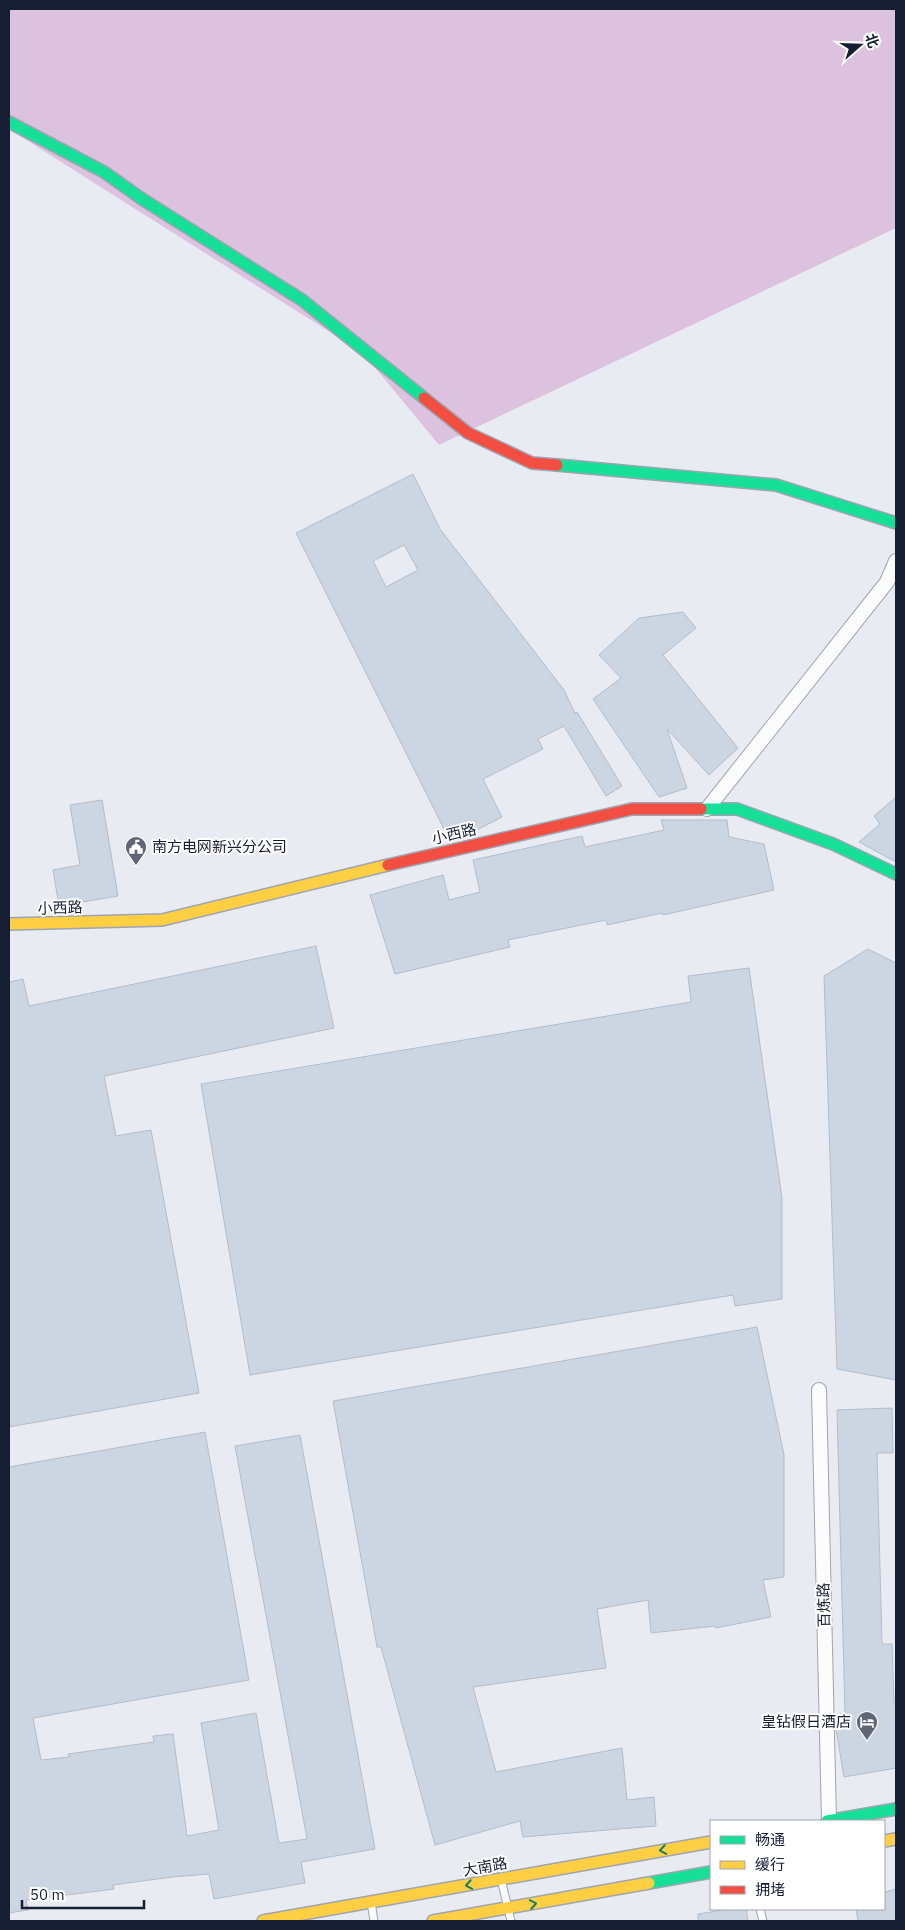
<svg xmlns="http://www.w3.org/2000/svg" width="905" height="1930" font-family="'IBM Plex Sans','Noto Sans SC',sans-serif">
  <style>
    .forest { fill: #dcc2df }
    .building { fill: #ccd6e2; stroke: #b3bdc9; fill-rule: evenodd }
    .lines { fill: none; stroke-linecap: round; stroke-linejoin: round }
    .lane-casing { stroke: #9ea4b1; stroke-width: 9 }
    .street-casing { stroke: #9ea4b1; stroke-width: 16 }
    .fast-casing { stroke: #9ea4b1; stroke-width: 14 }
    .slow-casing { stroke: #9ea4b1; stroke-width: 14 }
    .jam-casing { stroke: #9ea4b1; stroke-width: 14 }
    .lane { stroke: #fcfcfd; stroke-width: 7 }
    .street { stroke: #fcfcfd; stroke-width: 14 }
    .fast { stroke: #16e098; stroke-width: 11 }
    .slow { stroke: #ffcf43; stroke-width: 11 }
    .jam { stroke: #f24e42; stroke-width: 11 }
    .oneway { stroke: #167f66 }
    .labels { text-anchor: middle; stroke-width: 4; stroke-linejoin: round; paint-order: stroke }
    .street-label { font-size: 15px; fill: #161e34; stroke: #fff }
    .poi-label { font-size: 15px; fill: #161e34; stroke: #fff; text-anchor: start }
  </style>
  <rect width="100%" height="100%" fill="#e9ebf2"/>
  <path class="forest" d="M9,9H896V228L439,445L363,353L9,129Z"/>
  <path class="building" d="M413,474L440,529L564,690L575,713L577,712L622,786L606,796L564,726L538,739L543,749L483,779L502,817L467,835L449,839L296,533ZM404,545L418,570L386,587L373,561Z
    M683,612L696,628L663,655L738,748L709,775L667,729L687,788L659,797L593,699L621,678L599,655L639,618Z
    M896,797V862L859,842L880,824L874,816Z
    M102,800L118,896L59,906L53,870L80,865L70,805Z
    M661,820H727L729,837L764,844L774,890L663,915L662,913L607,925L606,920L508,940L510,947L395,974L370,895L443,875L449,900L480,892L473,860L582,836L585,847L664,830Z
    M316,946L334,1028L104,1076L116,1136L151,1130L199,1393L9,1427V982L23,979L29,1006Z
    M868,949L896,963V1380L837,1369L824,976Z
    M749,968L782,1198V1299L735,1306L733,1295L250,1375L201,1084L691,1002L688,976Z
    M757,1327L784,1455V1577L763,1580L771,1617L716,1628L715,1626L651,1633L648,1600L597,1609L606,1668L473,1687L496,1772L622,1748L627,1800L654,1797L656,1826L523,1837L520,1821L435,1845L381,1647H377L333,1401Z
    M892,1408L893,1453H877L882,1644H892L894,1704H896V1768L844,1777L836,1729L835,1715L845,1713L837,1410Z
    M205,1432L249,1680L33,1718L41,1760L69,1757L68,1754L154,1742L153,1736L173,1734L187,1836L219,1830L201,1723L256,1713L279,1843L307,1839L235,1446L300,1435L375,1849L301,1862L305,1883L214,1899L209,1874L172,1877L113,1885L114,1889L26,1900L28,1910L9,1913V1467Z
    M896,1889V1921H858L856,1909H884V1892Z
    M729,1909H746L748,1921H698V1914Z"/>
  <g class="lines">
    <g class="lane-casing">
      <path id="lane" d="M501,1879L511,1921
        M371,1902L374,1921
        M760,1909L763,1921"/>
    </g>
    <g class="street-casing">
      <path id="street" d="M707,809L887,582L896,561
        M819,1390L829,1821"/>
    </g>
    <g class="fast-casing">
      <path id="fast" d="M9,122L104,172L142,199L302,300L424,398
        M557,465L776,485L896,523
        M701,809H737L833,844L896,874
        M827,1821L896,1809
        M649,1883L711,1872"/>
    </g>
    <g class="slow-casing">
      <path id="slow" d="M9,924L162,920L388,865
        M884,1841L896,1839
        M263,1921L711,1842
        M433,1921L649,1883"/>
    </g>
    <g class="jam-casing">
      <path id="jam" d="M424,398L468,433L532,463L557,465
        M388,865L632,809H701"/>
    </g>
    <use href="#lane" class="lane"/>
    <use href="#street" class="street"/>
    <use href="#fast" class="fast"/>
    <use href="#slow" class="slow"/>
    <use href="#jam" class="jam"/>
  </g>
  <defs><path id="oneway-chevron" d="M-2-3.5L2.5 0L-2 3.5" fill="none" stroke-width="1.6" stroke-linecap="round" stroke-linejoin="round" transform="scale(1.25)"/></defs>
  <g class="oneway">
    <use href="#oneway-chevron" transform="translate(663 1850) rotate(170)"/>
    <use href="#oneway-chevron" transform="translate(469 1885) rotate(170)"/>
    <use href="#oneway-chevron" transform="translate(533 1904) rotate(-10)"/>
  </g>
  <defs>
    <g id="civic-pin" transform="scale(1.125)"><path d="M0 17L-7.5 6A9.5 9.5 0 1 1 7.5 6Z" fill="#606676" stroke="#fff"/><path d="M-.6-6.5H3V-4.5H.6V-3L4-1V1h2V6H-6V1h2V-1L-.6-3ZM-1.2 2.5V6h2.4V2.5Z" fill="#fff"/></g>
    <g id="hotel-pin" transform="scale(1.125)"><path d="M0 17L-7.5 6A9.5 9.5 0 1 1 7.5 6Z" fill="#606676" stroke="#fff"/><path d="M-6-4.5h1.5V1H6V5H4.5V3h-9V5H-6ZM-4 0a1.8 1.8 0 1 1 3.6 0ZM.5 0V-2.5h3Q6-2.5 6 0Z" fill="#fff"/></g>
  </defs>
  <g fill-rule="evenodd">
    <use href="#civic-pin" x="136" y="847"/>
    <use href="#hotel-pin" x="867" y="1722"/>
  </g>
  <g class="labels">
    <g class="street-label">
      <text transform="translate(454 834) rotate(-13)" y="5">小西路</text>
      <text transform="translate(60 908) rotate(-2)" y="5">小西路</text>
      <text transform="translate(824 1605) rotate(-91)" y="5">百炼路</text>
      <text transform="translate(485 1867) rotate(-10)" y="5">大南路</text>
    </g>
    <g class="poi-label">
      <text x="152" y="852">南方电网新兴分公司</text>
      <text x="851" y="1727" text-anchor="end">皇钻假日酒店</text>
    </g>
  </g>
  <rect width="905" height="1930" fill="none" stroke="#161e34" stroke-width="20"/>
  <rect x="710" y="1820" width="175" height="90" fill="#ffffff" stroke="#a2a5ae"/>
  <rect x="720" y="1836" width="25" height="8" fill="#16e098" stroke="#a2a5ae"/>
  <text x="755" y="1845" font-size="15" fill="#161e34">畅通</text>
  <rect x="720" y="1861" width="25" height="8" fill="#ffcf43" stroke="#a2a5ae"/>
  <text x="755" y="1870" font-size="15" fill="#161e34">缓行</text>
  <rect x="720" y="1886" width="25" height="8" fill="#f24e42" stroke="#a2a5ae"/>
  <text x="755" y="1895" font-size="15" fill="#161e34">拥堵</text>
  <g transform="translate(860 45) rotate(70)" stroke="#ffffff" stroke-width="4" paint-order="stroke">
  <path d="M0-4L9 19L0 12L-9 19Z" fill="#161e34"/>
  <text y="-8" font-size="14" font-weight="bold" text-anchor="middle" fill="#161e34">北</text>
  </g>
  <path d="M22 1900v8h122v-8" fill="none" stroke="#161e34" stroke-width="2.5"/>
  <text x="30" y="1900" font-size="15" fill="#161e34" stroke="#ffffff" stroke-width="4" paint-order="stroke">50 m</text>
</svg>
